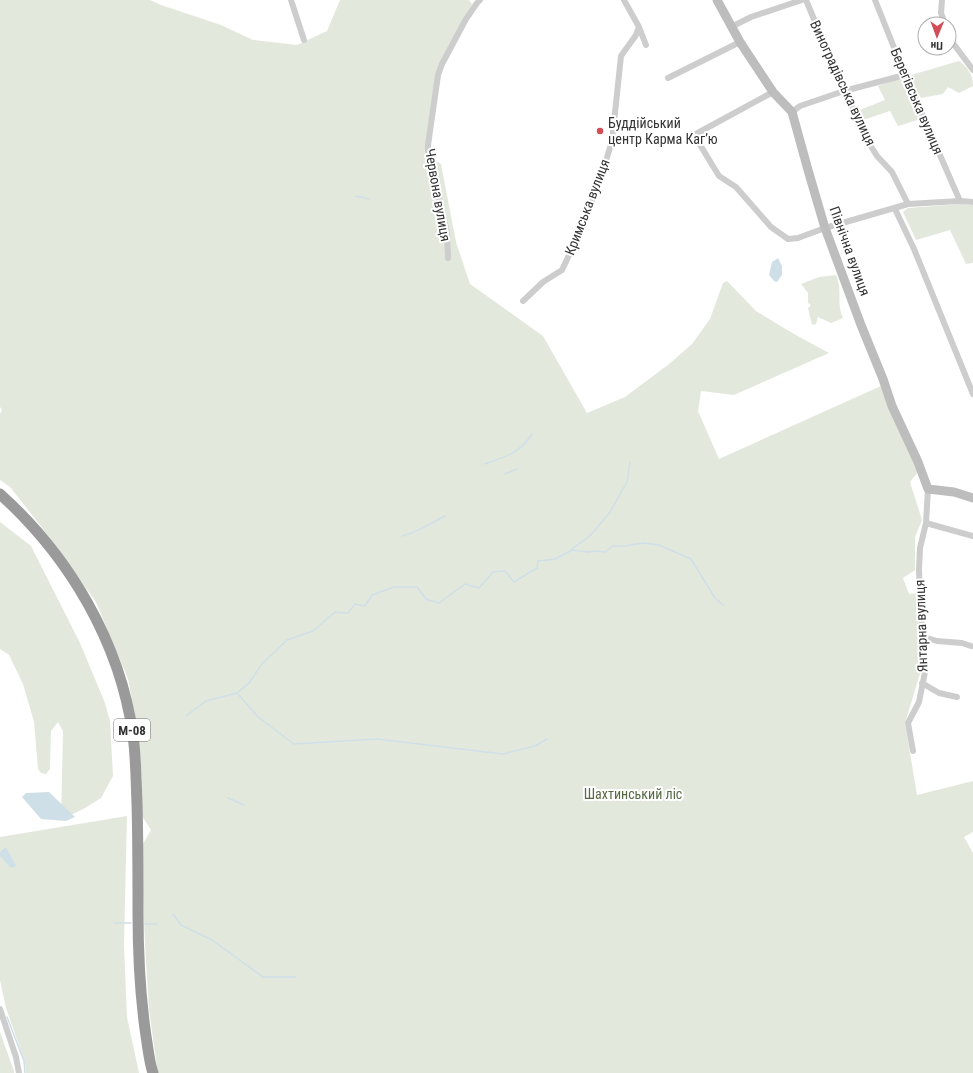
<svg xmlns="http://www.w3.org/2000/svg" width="973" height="1073" font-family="'Roboto Condensed',sans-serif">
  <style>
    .green { fill: #e3e8dd }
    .water { fill: #cfdfe8 }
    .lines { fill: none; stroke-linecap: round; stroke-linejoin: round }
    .stream { stroke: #cfdfe8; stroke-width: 1.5 }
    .street { stroke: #cdcdcd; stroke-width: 6 }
    .secondary { stroke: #bdbdbd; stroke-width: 9 }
    .highway { stroke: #9a9a9a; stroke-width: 11 }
    .poi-dot { fill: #d24d56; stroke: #fff; stroke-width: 1.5 }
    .labels { text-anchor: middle; stroke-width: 4; stroke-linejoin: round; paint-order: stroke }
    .shield { fill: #fff; stroke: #707070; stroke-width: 1 }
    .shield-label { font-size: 13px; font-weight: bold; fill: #333 }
    .street-label { font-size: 14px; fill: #333; stroke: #fff }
    .poi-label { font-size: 14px; fill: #333; stroke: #fff; text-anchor: start }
    .park-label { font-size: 14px; fill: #566a45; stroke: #fff }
  </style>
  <rect width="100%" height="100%" fill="#fff"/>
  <path class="green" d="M0,0H150L161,5L221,25L253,40L297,45L327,31L340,0H469L472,4L437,69L425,154L441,164L456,242L470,284L543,336L587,413L625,397L669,364L692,344L710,319L723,283L727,281L756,311L794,334L829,353L734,395L701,391L698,411L719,459L881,386L918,472L910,482L922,520L915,537V570L903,578L909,594L918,593L923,664L905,723L917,795L973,781V832L964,837L973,853V1073H158L149,1010L145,944L141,847L151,830L142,816V780L139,737L128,679L96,602L40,525L10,487L0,480V414L2,410L0,407Z
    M959,61C968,67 973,75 973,86L959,93L948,87L943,94L921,98L908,76Z
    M904,77L921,119L898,126L890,111L860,121L857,111L885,100L878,86Z
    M961,204L973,205V263L966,264L950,230L916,240L903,212L908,208Z
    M836,275C843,289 836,303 843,318L831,323L818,317L816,324L812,325L808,308L811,305L808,303V293L801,284L819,277Z
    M0,522L31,546L80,643L105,703L110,721L113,776L101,798L85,808L61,820L63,731L58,722L51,731L50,769L46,774L41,773L38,769L34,722L23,684L9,655L0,649Z
    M127,816L124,945L127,1017L139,1073H26L25,1063L6,1008L0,980V837Z
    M0,1032L14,1071V1073H0Z"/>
  <path class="water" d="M778,258L782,266V275L777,282L774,281L769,275L772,262Z
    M49,792L75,817L66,821L41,819L22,797L26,793Z
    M6,847L16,866L11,868L0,856V852Z"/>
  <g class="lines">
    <path class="stream" d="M356,196L369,199
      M485,464C505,457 520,453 532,434
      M505,474L517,469
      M402,536C417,533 431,523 445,516
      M572,549L591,535L610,512L627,482L630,462
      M237,693L258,717L294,744L377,739L503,754L535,746L547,739
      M186,716L206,701L237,693L249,683L262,664L287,640L313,631L335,612L348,613L355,604L365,606L372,595L394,587H417L426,599L439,603L465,584L479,588L493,572L505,571L514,582L537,568L538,561L555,559L572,550L588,552L594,551L605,552L613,546H625L643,543L659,545L691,559L715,598L723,605
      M228,798L244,805
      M173,914L181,925L212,940L263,977H296
      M114,923H131
      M145,924H157
      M7,1017L24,1061L25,1073"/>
    <path class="street" d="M291,0L304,40
      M624,0L639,27L646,45
      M806,0L844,91L872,148L877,156L892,172L908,204
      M875,0L905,75L960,201
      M942,0L941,13L945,24
      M731,27L751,17L802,0
      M949,35L950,39L973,70
      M668,78L740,42
      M773,92L694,135L719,176L736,187L771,227L788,239L798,238L825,228L908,204L960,201L973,202
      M792,112L800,106L844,91L905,75
      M895,209L914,249L973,394
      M448,258L447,233L428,151V145L438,75L442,64L466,19L477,3L480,0
      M523,301L543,282L562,270L571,251L598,187L612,141L621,56L636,35L639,27
      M926,523L973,536
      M924,637L937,641L962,643L971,646
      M922,683L939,693L957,697
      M913,751L908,723L919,702L925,672V657L920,601L919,569L920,548L926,523L928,489
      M0,1009L16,1057L19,1073"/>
    <path class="secondary" d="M717,0L740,42L773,92L792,112L808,170L825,228L861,325L883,379L892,406L918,462L928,489L954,492L973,498"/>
    <path class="highway" d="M0,494C69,556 120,642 133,735C136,757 136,780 137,803C138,839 138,876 138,912C138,953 140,995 146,1036C148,1048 149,1061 153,1073"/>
  </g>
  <circle class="poi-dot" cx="600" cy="131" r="4"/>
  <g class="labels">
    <rect class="shield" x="114" y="719" width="36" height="22" rx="3"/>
    <g class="shield-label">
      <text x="132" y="735">М-08</text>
    </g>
    <g class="street-label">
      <text transform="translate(843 83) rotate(65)" y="5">Виноградівська вулиця</text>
      <text transform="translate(917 101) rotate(67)" y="5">Берегівська вулиця</text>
      <text transform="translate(438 195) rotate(80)" y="5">Червона вулиця</text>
      <text transform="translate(587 207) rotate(-69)" y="5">Кримська вулиця</text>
      <text transform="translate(850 251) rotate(70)" y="5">Північна вулиця</text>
      <text transform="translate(921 626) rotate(-92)" y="5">Янтарна вулиця</text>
    </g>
    <g class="poi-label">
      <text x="608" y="128">Буддійський<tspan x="608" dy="16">центр Карма Кагʼю</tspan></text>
    </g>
    <g class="park-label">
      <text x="633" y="799">Шахтинський ліс</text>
    </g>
  </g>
  <g transform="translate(937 36) rotate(181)"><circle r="19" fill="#ffffff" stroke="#adadad"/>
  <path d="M0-3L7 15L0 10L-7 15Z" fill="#d24d56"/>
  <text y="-6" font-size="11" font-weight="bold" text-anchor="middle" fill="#333333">Пн</text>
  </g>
</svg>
